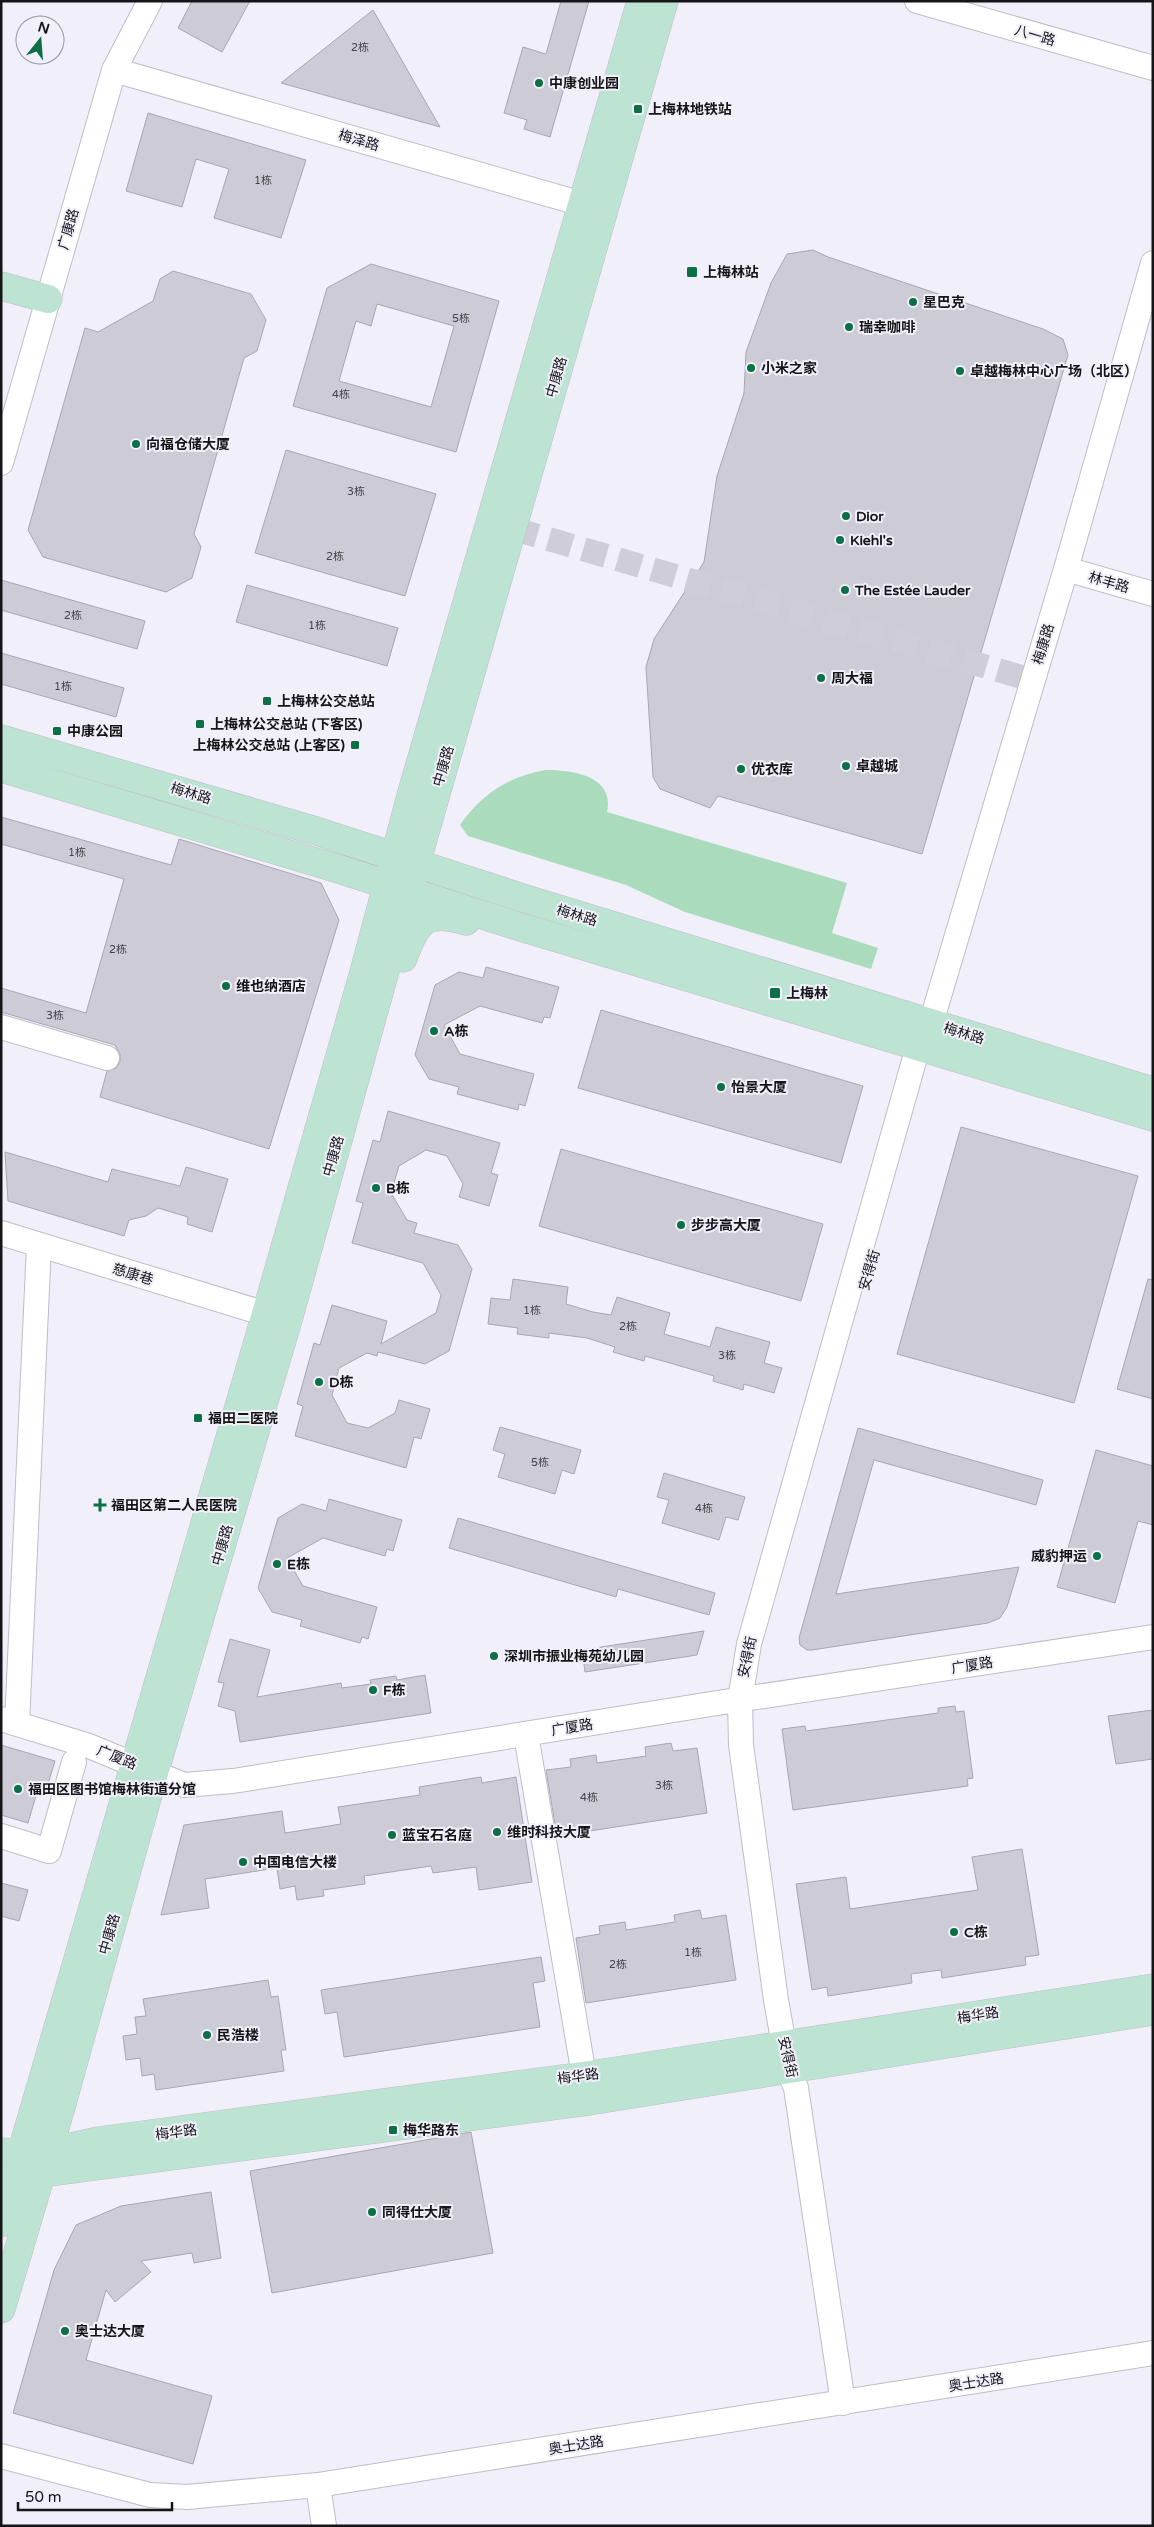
<svg xmlns="http://www.w3.org/2000/svg" width="1154" height="2527" font-family="'Varela Round','Noto Sans SC',sans-serif">
  <style>
    .green { fill: #aadbbd }
    .building { fill: #cdccd6; stroke: #a8a7b1; fill-rule: evenodd }
    .lines { fill: none; stroke-linecap: round; stroke-linejoin: round }
    .street-tunnel { stroke: #cfced8; stroke-width: 24; stroke-dasharray: 24 12; stroke-linecap: butt }
    .street-casing { stroke: #bfbec8; stroke-width: 26 }
    .secondary-casing { stroke: #bfbec8; stroke-width: 29 }
    .street { stroke: #fff; stroke-width: 24 }
    .secondary { stroke: #bde4d3; stroke-width: 28 }
    .poi-dot { fill: #0c6f45; stroke: #f0effa; stroke-width: 2 }
    .labels { text-anchor: middle; stroke-width: 4; stroke-linejoin: round; paint-order: stroke }
    .number-label { font-size: 11px; fill: #434348 }
    .street-label { font-size: 14px; fill: #151518; stroke: #f0effa }
    .poi-label { font-size: 14px; font-weight: bold; fill: #151518; stroke: #f0effa; text-anchor: start }
  </style>
  <rect width="100%" height="100%" fill="#f0effa"/>
  <path class="green" d="M546,770C573,770 615,776 607,812L847,883L832,933L878,948L871,969L685,912L626,885L468,836L460,825C482,794 509,776 546,770Z"/>
  <path class="building" d="M192,1H250L222,52L178,28Z
    M561,1H589L550,137L524,129L527,120L504,113L523,47L546,54Z
    M373,10L440,127L281,83Z
    M148,113L306,160L281,238L214,218L229,169L196,159L182,207L126,191Z
    M813,250L828,257L1043,329L1063,339L1068,355L922,854L718,796L710,808L660,789L653,777L646,667L654,639L704,562L717,476L744,393L746,352L771,283L787,254Z
    M371,264L499,301L456,452L293,406L327,288ZM377,304L454,326L431,407L339,381L356,321L371,326Z
    M173,271L251,294L266,320L257,351L244,358L194,534L201,547L192,578L166,592L43,557L28,530L85,328L98,332L153,301L160,279Z
    M286,450L436,494L405,596L255,553Z
    M1,580L145,621L137,649L1,610Z
    M247,585L398,628L387,666L236,622Z
    M1,653L124,688L116,717L1,684Z
    M1,817L171,865L179,839L321,883L339,920L269,1149L100,1097L107,1071L116,1068L120,1062V1054L115,1045L1,1012V988L86,1013L124,879L1,844Z
    M486,967L559,987L550,1018L544,1017L542,1023L480,1006L444,1025L460,1054L534,1074L525,1106L519,1104L518,1110L457,1094L459,1087L429,1079L415,1055L435,985L459,972L483,978Z
    M601,1010L863,1086L841,1163L578,1088Z
    M388,1111L500,1143L491,1173L498,1175L489,1206L459,1197L463,1184L447,1156L426,1150L399,1166L391,1193L407,1220L417,1223L414,1233L458,1245L472,1269L449,1351L425,1364L378,1352L377,1356L367,1353L339,1368L332,1395L347,1423L368,1428L395,1413L399,1400L430,1409L421,1439L414,1437L406,1468L295,1436L303,1406L297,1404L314,1343L320,1345L332,1305L387,1321L381,1344L436,1313L441,1295L423,1263L352,1243L363,1203L356,1201L373,1140L380,1142Z
    M961,1127L1138,1176L1074,1403L897,1354Z
    M561,1149L823,1224L801,1301L539,1226Z
    M5,1152L108,1182L112,1169L180,1186L186,1167L228,1179L212,1232L187,1224L188,1217L158,1208L146,1216L129,1220L124,1236L8,1201Z
    M513,1279L568,1287L566,1304L593,1312L611,1315L617,1297L670,1313L664,1334L710,1347L716,1327L770,1342L764,1363L782,1368L774,1393L744,1384L743,1390L713,1381L714,1376L670,1363L645,1356L644,1361L613,1352L615,1347L587,1338L549,1333V1338L517,1334L518,1328L488,1324L491,1298L510,1300Z
    M1148,1279L1153,1280V1399L1117,1389Z
    M500,1427L581,1450L574,1474L562,1470L555,1494L498,1477L505,1454L493,1450Z
    M858,1428L1043,1480L1036,1505L874,1460L836,1594L1019,1567L1007,1607L1000,1618L988,1623L812,1650H807L800,1645L799,1638Z
    M1096,1450L1153,1466V1525L1138,1521L1115,1603L1057,1587Z
    M664,1473L745,1497L738,1520L726,1517L719,1540L662,1523L669,1500L657,1497Z
    M329,1499L402,1520L393,1551L387,1549L385,1556L323,1538L287,1558L303,1586L377,1607L368,1639L362,1637L360,1643L300,1626L302,1620L272,1612L258,1588L278,1518L302,1504L326,1511Z
    M458,1518L715,1593L709,1615L618,1589L616,1597L449,1548Z
    M704,1631L697,1655L585,1672L582,1650Z
    M230,1639L270,1650L257,1697L341,1683L342,1688L371,1684L370,1680L396,1676L397,1680L425,1675L431,1713L240,1742L235,1711L218,1706L224,1683L218,1682Z
    M955,1706L956,1712L964,1711L973,1778L967,1779L968,1786L793,1810L782,1729L805,1726L806,1731L938,1713V1708Z
    M1153,1710V1759L1116,1764L1108,1716Z
    M671,1743L673,1751L697,1748L707,1813L557,1836L546,1770L571,1767L570,1759L596,1755L597,1763L646,1756L645,1747Z
    M1,1745L55,1761L48,1784L40,1782L28,1823L1,1815Z
    M481,1777L482,1783L516,1777L532,1882L479,1890L476,1867L433,1873L431,1866L364,1876L365,1884L323,1890L324,1896L297,1900L295,1886L280,1889L277,1868L205,1879L209,1908L161,1915L184,1825L282,1811L285,1833L341,1824L338,1807L420,1795L419,1787Z
    M1022,1849L1039,1955L1025,1957L1026,1965L942,1978L941,1970L911,1974L912,1983L828,1996L827,1987L812,1990L796,1884L846,1877L850,1909L978,1890L972,1857Z
    M1,1883L28,1890L19,1921L1,1916Z
    M700,1910L702,1919L726,1915L736,1980L586,2003L576,1938L600,1934L599,1926L625,1922L626,1930L651,1926L675,1922L674,1915Z
    M541,1957L545,1981L533,1983L540,2027L344,2057L337,2012L325,2014L321,1990Z
    M268,1980L271,1997L278,1996L286,2050H281L284,2071L156,2090L154,2074L142,2076L140,2058L126,2060L123,2036L137,2034L135,2017L146,2016L143,1999Z
    M471,2132L493,2253L272,2293L250,2171Z
    M211,2192L221,2258L194,2263L192,2253L141,2261L151,2272L115,2302L106,2290L86,2360L212,2396L193,2464L13,2413L54,2270L76,2225L121,2206Z"/>
  <g class="lines">
    <path class="street-tunnel" d="M514,529L1032,680"/>
    <g class="street-casing">
      <path id="street" d="M917,1L1153,68
        M114,70L600,209
        M1,463L114,70L150,1
        M1066,569L1153,594
        M931,1023L1066,569L1153,263
        M1,1027L107,1058
        M1,1233L266,1314
        M1,1719L89,1746L184,1785L233,1781L711,1704L1153,1637
        M17,1724L39,1245
        M526,1735L587,2093
        M1,1836L49,1851L74,1762
        M843,2403L796,2088L788,2068L776,2000L741,1745L740,1700L749,1644L918,1047
        M1,2456L150,2495L187,2497L318,2485L1153,2353
        M318,2485L324,2526"/>
    </g>
    <g class="secondary-casing">
      <path id="secondary" d="M1,286L48,299
        M1,739L316,831L526,899L1153,1091
        M1,768L342,870L517,926L1153,1117
        M403,958C417,921 424,909 466,921
        M1,2152C34,2156 66,2148 98,2141L584,2076L1153,1988
        M26,2175L589,2101L1153,2011
        M1,2223L266,1314L364,972L412,792L641,1
        M1,2309L61,2107L154,1773L288,1320L383,978L664,1"/>
    </g>
    <use href="#street" class="street"/>
    <use href="#secondary" class="secondary"/>
  </g>
  <g class="poi-dot">
    <circle cx="539" cy="83" r="5"/>
    <rect x="633" y="104" width="10" height="10" rx="2.5"/>
    <rect x="686" y="266" width="12" height="12" rx="2.5"/>
    <circle cx="913" cy="302" r="5"/>
    <circle cx="849" cy="327" r="5"/>
    <circle cx="751" cy="368" r="5"/>
    <circle cx="960" cy="371" r="5"/>
    <circle cx="136" cy="444" r="5"/>
    <circle cx="846" cy="516" r="5"/>
    <circle cx="840" cy="540" r="5"/>
    <circle cx="845" cy="590" r="5"/>
    <circle cx="821" cy="678" r="5"/>
    <rect x="262" y="696" width="10" height="10" rx="2.5"/>
    <rect x="195" y="719" width="10" height="10" rx="2.5"/>
    <rect x="52" y="726" width="10" height="10" rx="2.5"/>
    <rect x="350" y="740" width="10" height="10" rx="2.5"/>
    <circle cx="846" cy="766" r="5"/>
    <circle cx="741" cy="769" r="5"/>
    <circle cx="226" cy="986" r="5"/>
    <rect x="769" y="987" width="12" height="12" rx="2.5"/>
    <circle cx="434" cy="1031" r="5"/>
    <circle cx="721" cy="1087" r="5"/>
    <circle cx="376" cy="1188" r="5"/>
    <circle cx="681" cy="1225" r="5"/>
    <circle cx="319" cy="1382" r="5"/>
    <rect x="193" y="1413" width="10" height="10" rx="2.5"/>
    <path d="M97.5 1497.5h5v5h5v5h-5v5h-5v-5h-5v-5h5z"/>
    <circle cx="1097" cy="1556" r="5"/>
    <circle cx="277" cy="1564" r="5"/>
    <circle cx="494" cy="1656" r="5"/>
    <circle cx="373" cy="1690" r="5"/>
    <circle cx="18" cy="1789" r="5"/>
    <circle cx="497" cy="1832" r="5"/>
    <circle cx="392" cy="1835" r="5"/>
    <circle cx="243" cy="1862" r="5"/>
    <circle cx="954" cy="1932" r="5"/>
    <circle cx="207" cy="2035" r="5"/>
    <rect x="388" y="2125" width="10" height="10" rx="2.5"/>
    <circle cx="372" cy="2212" r="5"/>
    <circle cx="65" cy="2331" r="5"/>
  </g>
  <g class="labels">
    <g class="number-label">
      <text x="360" y="51">2栋</text>
      <text x="263" y="184">1栋</text>
      <text x="461" y="322">5栋</text>
      <text x="341" y="398">4栋</text>
      <text x="356" y="495">3栋</text>
      <text x="335" y="560">2栋</text>
      <text x="73" y="619">2栋</text>
      <text x="317" y="629">1栋</text>
      <text x="63" y="690">1栋</text>
      <text x="77" y="856">1栋</text>
      <text x="118" y="953">2栋</text>
      <text x="55" y="1019">3栋</text>
      <text x="532" y="1314">1栋</text>
      <text x="628" y="1330">2栋</text>
      <text x="727" y="1359">3栋</text>
      <text x="540" y="1466">5栋</text>
      <text x="704" y="1512">4栋</text>
      <text x="664" y="1789">3栋</text>
      <text x="589" y="1801">4栋</text>
      <text x="693" y="1956">1栋</text>
      <text x="618" y="1968">2栋</text>
    </g>
    <g class="street-label">
      <text transform="translate(1035 35) rotate(16)" y="5">八一路</text>
      <text transform="translate(359 140) rotate(16)" y="5">梅泽路</text>
      <text transform="translate(68 229) rotate(-74)" y="5">广康路</text>
      <text transform="translate(556 377) rotate(-74)" y="5">中康路</text>
      <text transform="translate(1109 582) rotate(16)" y="5">林丰路</text>
      <text transform="translate(1043 644) rotate(-73)" y="5">梅康路</text>
      <text transform="translate(443 766) rotate(-74)" y="5">中康路</text>
      <text transform="translate(191 793) rotate(17)" y="5">梅林路</text>
      <text transform="translate(577 915) rotate(17)" y="5">梅林路</text>
      <text transform="translate(964 1033) rotate(17)" y="5">梅林路</text>
      <text transform="translate(333 1156) rotate(-74)" y="5">中康路</text>
      <text transform="translate(869 1270) rotate(-74)" y="5">安得街</text>
      <text transform="translate(133 1274) rotate(17)" y="5">慈康巷</text>
      <text transform="translate(222 1545) rotate(-74)" y="5">中康路</text>
      <text transform="translate(747 1657) rotate(-78)" y="5">安得街</text>
      <text transform="translate(972 1665) rotate(-9)" y="5">广厦路</text>
      <text transform="translate(572 1727) rotate(-9)" y="5">广厦路</text>
      <text transform="translate(117 1757) rotate(22)" y="5">广厦路</text>
      <text transform="translate(109 1934) rotate(-74)" y="5">中康路</text>
      <text transform="translate(978 2015) rotate(-9)" y="5">梅华路</text>
      <text transform="translate(788 2057) rotate(77)" y="5">安得街</text>
      <text transform="translate(578 2076) rotate(-8)" y="5">梅华路</text>
      <text transform="translate(176 2132) rotate(-8)" y="5">梅华路</text>
      <text transform="translate(976 2382) rotate(-9)" y="5">奥士达路</text>
      <text transform="translate(576 2445) rotate(-9)" y="5">奥士达路</text>
    </g>
    <g class="poi-label">
      <text x="549" y="88">中康创业园</text>
      <text x="648" y="114">上梅林地铁站</text>
      <text x="703" y="277">上梅林站</text>
      <text x="923" y="307">星巴克</text>
      <text x="859" y="332">瑞幸咖啡</text>
      <text x="761" y="373">小米之家</text>
      <text x="970" y="376">卓越梅林中心广场（北区）</text>
      <text x="146" y="449">向福仓储大厦</text>
      <text x="856" y="521">Dior</text>
      <text x="850" y="545">Kiehl's</text>
      <text x="855" y="595">The Estée Lauder</text>
      <text x="831" y="683">周大福</text>
      <text x="277" y="706">上梅林公交总站</text>
      <text x="210" y="729">上梅林公交总站 (下客区)</text>
      <text x="67" y="736">中康公园</text>
      <text x="345" y="750" text-anchor="end">上梅林公交总站 (上客区)</text>
      <text x="856" y="771">卓越城</text>
      <text x="751" y="774">优衣库</text>
      <text x="236" y="991">维也纳酒店</text>
      <text x="786" y="998">上梅林</text>
      <text x="444" y="1036">A栋</text>
      <text x="731" y="1092">怡景大厦</text>
      <text x="386" y="1193">B栋</text>
      <text x="691" y="1230">步步高大厦</text>
      <text x="329" y="1387">D栋</text>
      <text x="208" y="1423">福田二医院</text>
      <text x="111" y="1510">福田区第二人民医院</text>
      <text x="1087" y="1561" text-anchor="end">威豹押运</text>
      <text x="287" y="1569">E栋</text>
      <text x="504" y="1661">深圳市振业梅苑幼儿园</text>
      <text x="383" y="1695">F栋</text>
      <text x="28" y="1794">福田区图书馆梅林街道分馆</text>
      <text x="507" y="1837">维时科技大厦</text>
      <text x="402" y="1840">蓝宝石名庭</text>
      <text x="253" y="1867">中国电信大楼</text>
      <text x="964" y="1937">C栋</text>
      <text x="217" y="2040">民浩楼</text>
      <text x="403" y="2135">梅华路东</text>
      <text x="382" y="2217">同得仕大厦</text>
      <text x="75" y="2336">奥士达大厦</text>
    </g>
  </g>
  <rect width="1154" height="2527" fill="none" stroke="#151518" stroke-width="5"/>
  <g transform="translate(40 40) rotate(17)"><circle r="24" fill="#f0effa" stroke="#9898a0"/>
  <path d="M0-4L9 19L0 12L-9 19Z" fill="#0c6f45"/>
  <text y="-8" font-size="14" font-weight="bold" text-anchor="middle" fill="#151518">N</text>
  </g>
  <path d="M18 2502v8h154v-8" fill="none" stroke="#151518" stroke-width="2.5"/>
  <text x="25" y="2502" font-size="15" fill="#151518" stroke="#f0effa" stroke-width="4" paint-order="stroke">50 m</text>
</svg>
